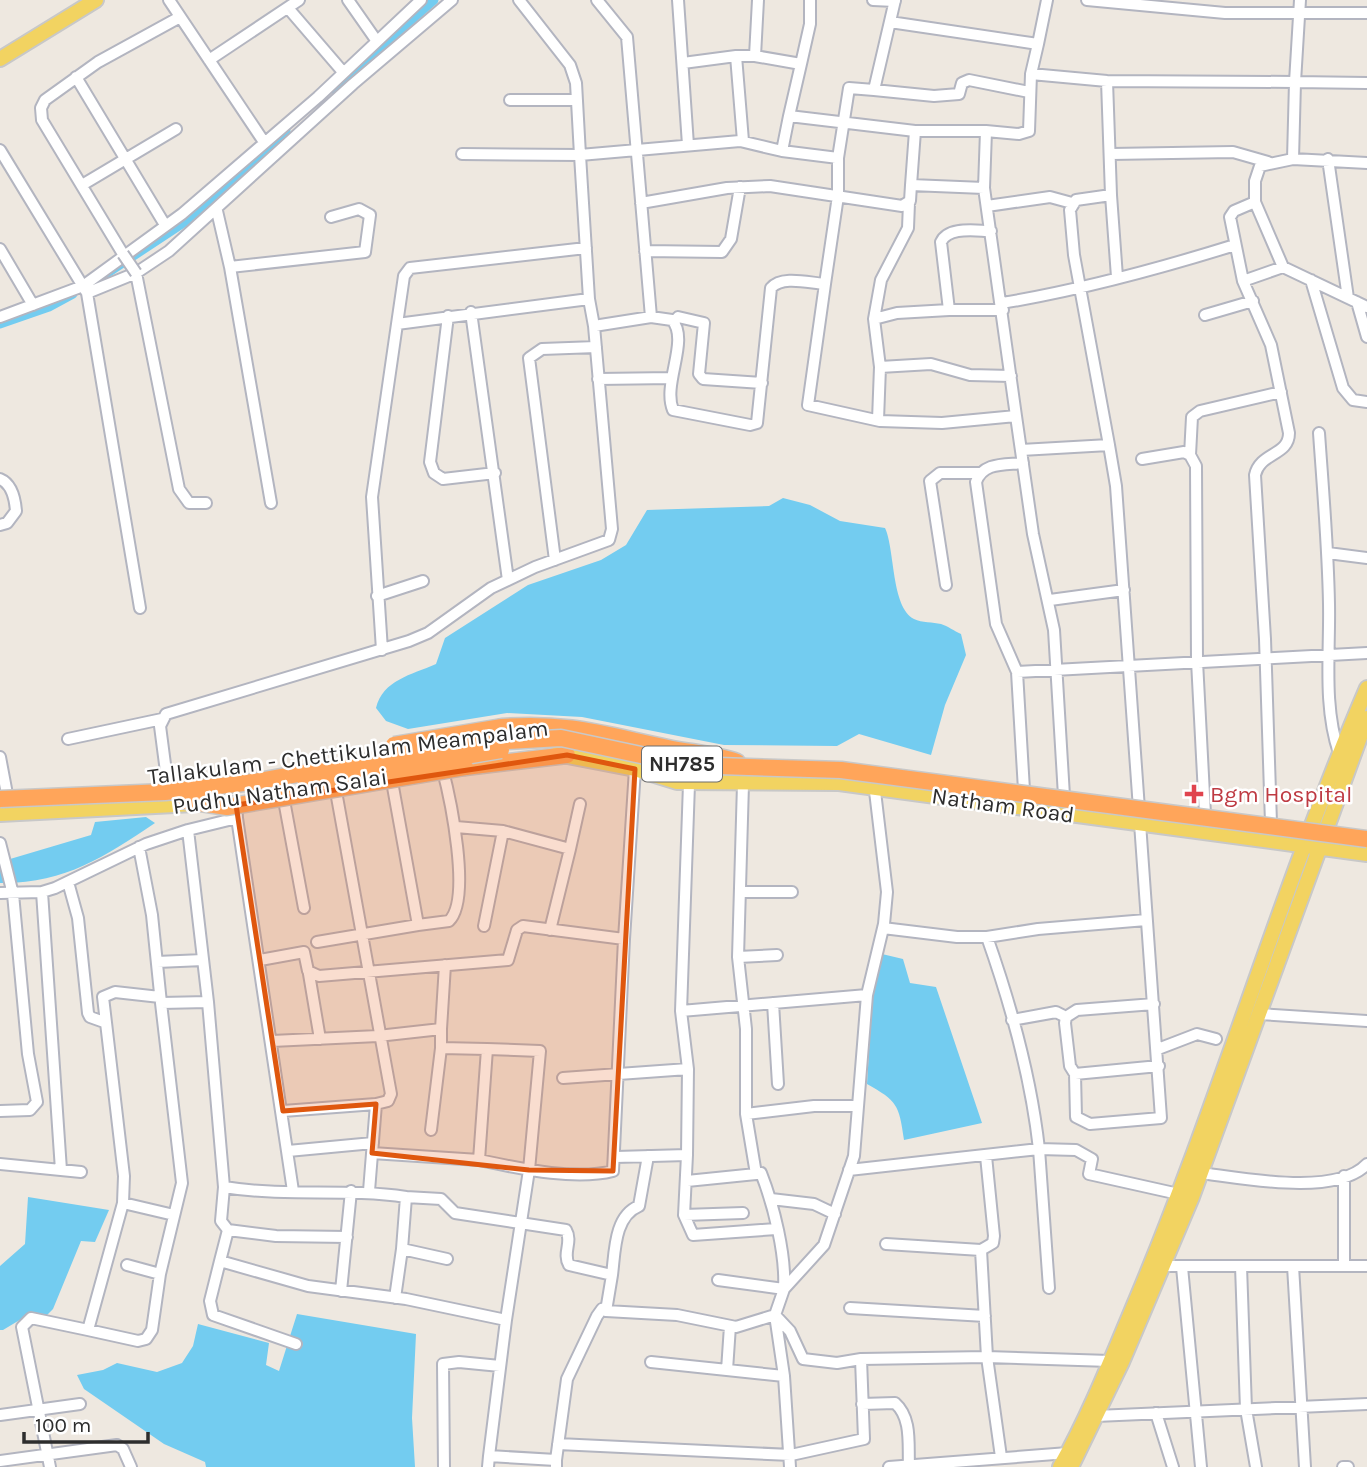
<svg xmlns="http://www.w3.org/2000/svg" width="1367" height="1467" font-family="Karla,sans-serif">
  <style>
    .water { fill: #73ccf0 }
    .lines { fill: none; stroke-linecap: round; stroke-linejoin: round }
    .canal { stroke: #73ccf0; stroke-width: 9 }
    .minor-casing { stroke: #b3b5c0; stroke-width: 14 }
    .major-casing { stroke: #c8c8c8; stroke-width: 18 }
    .highway-casing { stroke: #c8c8c8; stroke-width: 19 }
    .minor { stroke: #fff; stroke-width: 10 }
    .major { stroke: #f2d361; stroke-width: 14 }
    .highway { stroke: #ffa55a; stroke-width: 16 }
    .minor-bridge-casing { stroke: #b3b5c0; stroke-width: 14; stroke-linecap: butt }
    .highway-bridge-casing { stroke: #c8c8c8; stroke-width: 19; stroke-linecap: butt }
    .minor-bridge { stroke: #fff; stroke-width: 10 }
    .highway-bridge { stroke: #ffa55a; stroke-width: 16 }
    .marked { fill: #df570e; fill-opacity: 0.2; stroke: #df570e; stroke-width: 5; stroke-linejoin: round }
    .health-dot { fill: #e0444e; stroke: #fff; stroke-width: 2.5 }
    .labels { text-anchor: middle; stroke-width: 5; stroke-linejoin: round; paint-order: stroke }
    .shield { fill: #fff; stroke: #6c6c6c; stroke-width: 2 }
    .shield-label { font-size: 21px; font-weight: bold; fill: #2d2d2d }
    .street-label { font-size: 23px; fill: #2d2d2d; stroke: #fff }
    .health-label { font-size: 23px; fill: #be3a42; stroke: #fff; text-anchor: start }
  </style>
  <rect width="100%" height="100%" fill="#eee8e0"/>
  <path class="water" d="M783,498L810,505L840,521L885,528C895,549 891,607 914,619C922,623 933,622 941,624C948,626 954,631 961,634L966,655L945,705L931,755L859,734L837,746L724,745L582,717L507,713L408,729L386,721L376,708C383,680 411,675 436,664L445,638L528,585L601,560L626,545L647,510L769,506Z
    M146,817L155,823C104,857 64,884 0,883V862L91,835L95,822Z
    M882,954L903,959L910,983L936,987L982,1123L904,1140C899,1104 897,1101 867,1084L872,1001Z
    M28,1197L109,1210L95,1242L81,1241L53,1309L47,1315L33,1312L3,1330H0V1266L25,1244Z
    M297,1314L416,1334L412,1418L415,1467H206L205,1462L164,1444L84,1389L77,1375L103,1370L117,1363L157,1372L182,1363L193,1346L198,1324L269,1343L266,1365L279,1371Z"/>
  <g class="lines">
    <path class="canal" d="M333,89L434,0
      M97,280L188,220L286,131
      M0,324L49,307L73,294
      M1268,966L1299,881"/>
    <g class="minor-casing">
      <path id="minor" d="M169,0L264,142
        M348,0L376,40
        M597,0L627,37L651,317
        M678,0L688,145
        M873,0L895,1
        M1087,0L1225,13H1367
        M288,8L343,72
        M890,22L1038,44L1047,0
        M1038,44L1031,74L1107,81L1295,82L1300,0
        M755,56L801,64L789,116L915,131H986L984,188
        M209,60L299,0
        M683,63L736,56
        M801,64L810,24V0
        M76,77L165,225
        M1107,81L1111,195L1076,200L1070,210L1074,255L1109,445
        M874,90L934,96L959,94L962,83L969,80L1029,92
        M510,100H577
        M986,131L1019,134L1029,131L1031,74
        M743,141L736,56H755L758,0
        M0,150L87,293L140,608
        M782,151L789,116
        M462,154L580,155L576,83L570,65L519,0
        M1111,154L1233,152L1268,162
        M1293,159L1367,163
        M1328,159L1348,298
        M82,185L176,129
        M911,185L915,131
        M1111,195L1117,277
        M1255,202L1283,267
        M641,203L727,188L770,186L902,206L910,201L911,185L984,188L1016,416
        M987,206L1050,197L1072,203
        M217,211L230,267L271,503
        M0,249L33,305
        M645,251L722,252L731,239L740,187
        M123,254L42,120L41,108L45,100L98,62L180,17
        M230,267L365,252L370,215L359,209L331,217
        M136,273L179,489L189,503H206
        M1311,280L1343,388L1353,400L1367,402
        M1243,281L1283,267L1367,307
        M825,284L838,196V158
        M87,293L136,273L169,251L353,84L452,0
        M589,299L580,155L740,141L782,151L838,158L849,88L874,90L895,0
        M1357,302L1367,337
        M1002,303C1081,290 1158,269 1235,245
        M949,310H1003
        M471,312L508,580
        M1205,315L1253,301
        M448,316L430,462L434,473L443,479L495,473
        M0,317L83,286L182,214L318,97L421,0
        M874,319L881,280L908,228L909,203
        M674,322L678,317L704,323L699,374L703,379L762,383
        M397,324L404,276L410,268L586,248
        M880,367L931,364L970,375L1011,376
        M598,379L672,378
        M878,420L880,367L874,319L897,313L949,310L941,242C948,226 976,231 991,231
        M1319,433C1323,490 1328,547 1329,604C1330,653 1323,706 1339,753
        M1021,450L1109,445L1116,486L1161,1118L1090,1124L1076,1117L1075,1074
        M1190,455L1192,417L1200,411L1281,392
        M1142,459L1184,452L1190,455L1196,466L1197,661L1205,814
        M1023,463C1004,465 983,462 976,482L996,624L1017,672L1367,653
        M0,479C12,484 15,498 16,511L7,523L0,525
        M1328,553L1367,558
        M555,560L529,358L542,349L596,347
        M946,585L930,481L940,473H979
        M377,596L423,581
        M1050,600L1124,590
        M382,650L372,497L397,324L589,299L594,326
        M1017,672L1024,790
        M68,739L162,719
        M0,757L7,794
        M335,786L391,1094L388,1101L376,1104L369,1191
        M168,787L160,726L166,714L409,641L428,633L491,588L535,567L609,540L612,529L594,326L651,317L672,320C690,340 662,384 673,410L750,425L757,423L771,288C782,275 809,283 825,284L808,405L880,421L942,423L1016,416L1033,534L1054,630L1064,796
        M283,795L304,908
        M237,818L293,1191
        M1271,823L1265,639L1255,475C1260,452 1289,456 1289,433L1271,345L1243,281L1230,217L1234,211L1255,202V181L1260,166L1293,159L1295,82L1367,83
        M456,827L503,831
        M0,843L13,894L28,1054L37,1102L30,1110L0,1111
        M139,847L152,915L161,1003L208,1002L188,830L237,818L236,801
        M570,849L580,804
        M68,882L78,918L88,1013L90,1017L104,1022
        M42,892L61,1170
        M741,892H792
        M0,893L42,892L55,888L146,844L188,830
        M418,925L449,921C472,899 450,797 442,767
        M484,926L503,831L570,849L550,930
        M883,928L957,937H987L1038,929L1146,920
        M987,937C1011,1005 1031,1077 1039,1149L1076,1150L1092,1159L1089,1174L1183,1195
        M317,942L418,925L391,776
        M738,957L777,955
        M260,960L304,952L308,971L319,976L508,960L517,930L523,926L624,939L635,769
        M157,962L203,960
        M309,974L320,1039
        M208,1002L224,1187L221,1221L228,1230L220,1261L308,1286L406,1299L506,1320L489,1456
        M773,1003L778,1084
        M1154,1004L1077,1010L1066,1017L1065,1023L1070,1066L1075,1074L1159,1066
        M681,1011L689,784
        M1259,1014L1367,1021
        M1012,1020L1056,1012L1066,1017
        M441,1029L445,965
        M272,1041L378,1036L441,1029V1048L487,1049L479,1160L372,1153
        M487,1049L540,1051L529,1170L506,1320
        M1158,1049L1197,1034L1216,1039
        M563,1078L688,1069
        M283,1111L376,1104
        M746,1114L814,1106H858
        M431,1130L441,1048
        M288,1151L373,1143
        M687,1155L684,1215L743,1213
        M616,1157L687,1155L688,1069L681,1011L867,995L884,924L887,892L874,783
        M479,1160C518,1168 574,1181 613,1171L624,939
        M0,1164L81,1172
        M849,1170L1039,1149L1049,1288
        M1201,1173C1242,1178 1336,1197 1367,1164
        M687,1181L756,1174
        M224,1187C284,1197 346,1188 406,1197L402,1249L447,1259
        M406,1197L441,1199L455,1213L566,1230C573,1242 562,1253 569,1265L612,1275L606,1311L677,1315L736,1327L775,1315L784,1289L824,1245L854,1156L867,995
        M771,1199L814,1204L835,1214
        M123,1203L174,1215
        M684,1215L693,1235L776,1229
        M228,1230L276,1236L347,1237
        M886,1244L981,1250
        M220,1261L210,1301L213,1315L296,1344
        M127,1265L160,1274
        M1164,1266H1367
        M1241,1266L1246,1409L1256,1467
        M1293,1266L1305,1467
        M1344,1266V1176
        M1182,1267L1201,1467
        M612,1275C615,1252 614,1216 639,1206L648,1156
        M718,1280L784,1289C786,1255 774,1206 761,1173L756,1174L746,1114V1029L738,957L743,784
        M341,1291L351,1191
        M395,1298L402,1249
        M850,1308L985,1316
        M775,1315L790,1331L803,1359L837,1363L861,1359
        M775,1315L784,1376
        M88,1330L138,1341L146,1339L152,1330L160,1274L182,1183L161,1003
        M651,1362L784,1376L790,1467
        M727,1370L730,1326
        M862,1404L895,1403C912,1418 908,1444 909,1465
        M1156,1413L1173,1467
        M0,1415L80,1404
        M1096,1416L1367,1404
        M558,1444L791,1455L864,1439L861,1359L987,1357L981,1250L993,1243L994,1236L986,1156
        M1001,1457L987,1357L1110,1361
        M556,1460L567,1379L597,1316L602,1309L606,1311
        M0,1461L117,1445L123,1449L131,1467
        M50,1467L22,1327L31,1318L88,1330L123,1203L124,1176L103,997L115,992L160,997
        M444,1467L443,1364L459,1362L500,1366
        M488,1467L489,1456L556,1460V1467
        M889,1467L1068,1453
        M1343,1467H1348"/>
    </g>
    <g class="major-casing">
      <path id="major" d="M0,59L96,0
        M557,754L635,769L677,782L839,783L1367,854
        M0,814L194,804
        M1060,1467C1090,1414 1113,1355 1137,1298C1221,1098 1281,888 1367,688
        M1071,1467L1122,1362L1192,1197L1367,718"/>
    </g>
    <g class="highway-casing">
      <path id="highway" d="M502,727C569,722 605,735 668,748C692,753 715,754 737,762
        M465,767L567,755"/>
    </g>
    <use href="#minor" class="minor"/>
    <use href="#major" class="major"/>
    <use href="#highway" class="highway"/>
    <g class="minor-bridge-casing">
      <path id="minor-bridge" d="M123,254L136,273"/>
    </g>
    <g class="highway-bridge-casing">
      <path id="highway-bridge" d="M394,745L502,727
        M306,783L501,750
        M0,799L165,792L253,782L471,743L561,738L688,765L841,770L1367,839
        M181,800L227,807L465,767"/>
    </g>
    <use href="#minor-bridge" class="minor-bridge"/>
    <use href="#highway-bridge" class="highway-bridge"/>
  </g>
  <path class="marked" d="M567,755L635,769L613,1171L529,1170L372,1153L376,1104L283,1111L236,805Z"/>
  <path class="health-dot" d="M1190.5 783.5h7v7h7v7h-7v7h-7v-7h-7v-7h7z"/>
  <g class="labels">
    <rect class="shield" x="642" y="746.5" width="80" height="35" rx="5"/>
    <g class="shield-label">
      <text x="682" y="771">NH785</text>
    </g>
    <g class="street-label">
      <text transform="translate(348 752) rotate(-7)" y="8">Tallakulam - Chettikulam Meampalam</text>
      <text transform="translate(280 791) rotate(-8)" y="8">Pudhu Natham Salai</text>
      <text transform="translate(1003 805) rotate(8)" y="8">Natham Road</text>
    </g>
    <g class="health-label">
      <text x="1210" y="802">Bgm Hospital</text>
    </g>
  </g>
  <path d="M24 1432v10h124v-10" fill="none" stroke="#2d2d2d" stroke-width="3.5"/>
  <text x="35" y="1432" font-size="21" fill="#2d2d2d" stroke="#ffffff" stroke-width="5" paint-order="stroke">100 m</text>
</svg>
